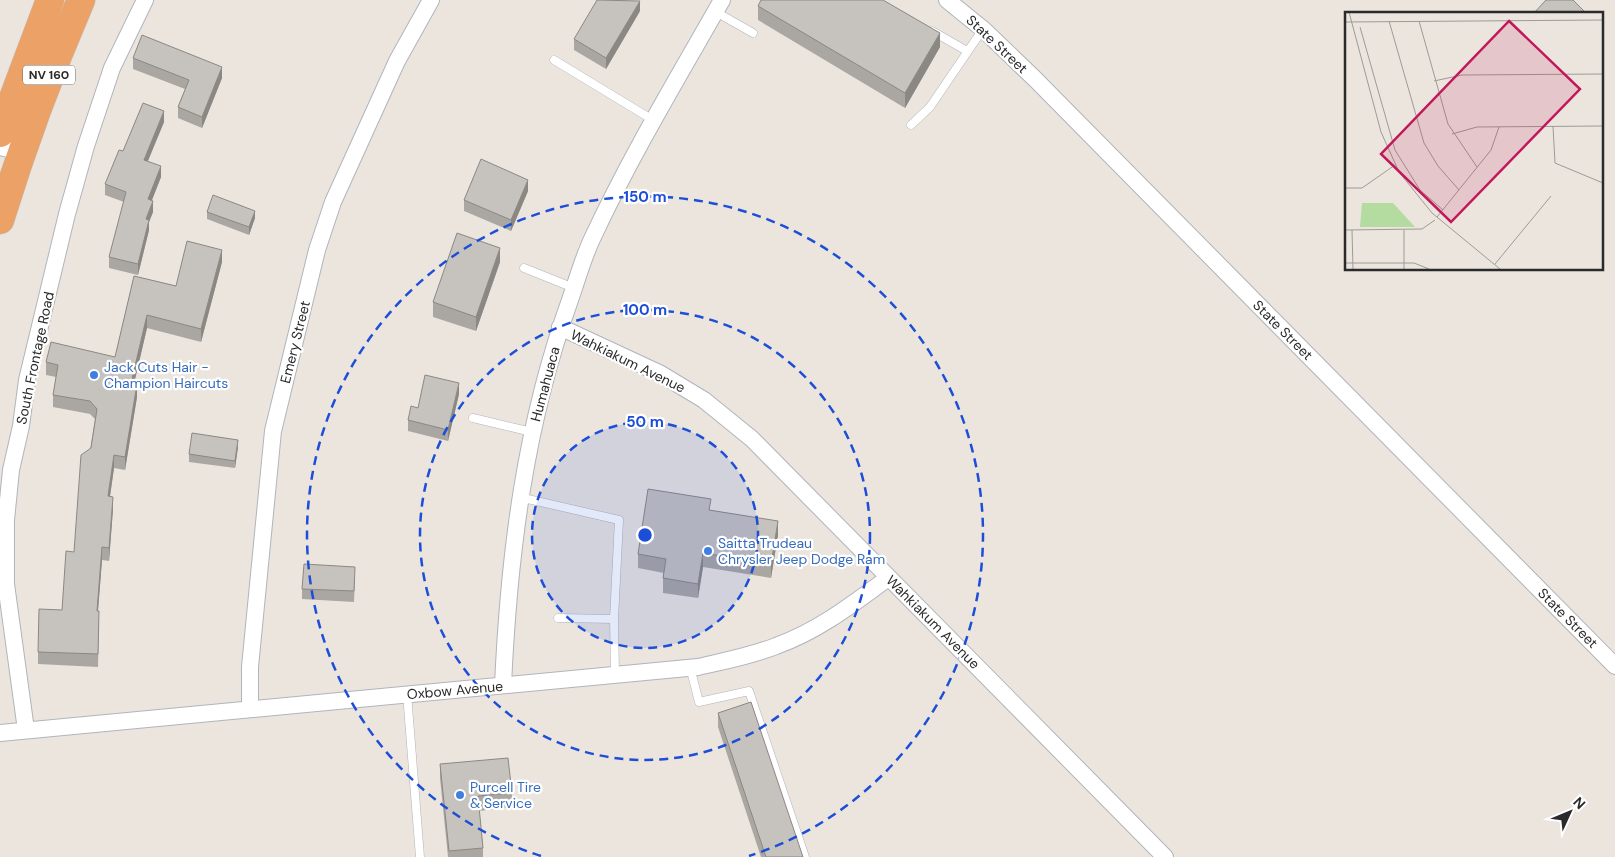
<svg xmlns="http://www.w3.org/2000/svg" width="1615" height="857" font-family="'DM Sans',sans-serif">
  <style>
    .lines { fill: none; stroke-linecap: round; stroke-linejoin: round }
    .lane-casing { stroke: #b1b4bc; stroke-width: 9 }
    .street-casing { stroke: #b1b4bc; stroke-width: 18 }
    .highway-casing { stroke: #c3c3c3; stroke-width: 29 }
    .lane { stroke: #fff; stroke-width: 8 }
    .street { stroke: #fff; stroke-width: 16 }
    .highway { stroke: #eca167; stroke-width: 28 }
    .wall { fill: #aaa7a3 }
    .shaded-wall { fill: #8b8884 }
    .building { fill: #c6c2bd; stroke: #8b8884 }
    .ring { fill: none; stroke: #1d4ed8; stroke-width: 2.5; stroke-dasharray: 9 6 }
    .shop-dot { fill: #3f7fe0; stroke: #fff; stroke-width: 2 }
    .labels { text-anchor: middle; stroke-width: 4.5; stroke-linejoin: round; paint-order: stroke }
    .shield { fill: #fff; stroke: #6a6a6a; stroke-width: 1 }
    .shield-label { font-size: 12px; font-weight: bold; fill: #2a2a2a }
    .street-label { font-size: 14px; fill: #2a2a2a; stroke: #fff }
    .shop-label { font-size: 14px; fill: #366cbe; stroke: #fff; text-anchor: start }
    .inset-road { fill: none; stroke: #9e9a96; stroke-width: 1 }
    .view { fill: #c2185b; fill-opacity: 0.15; stroke: #c2185b; stroke-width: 2.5 }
    .inset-edge { fill: none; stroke: #2a2a2a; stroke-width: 2.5 }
    .centre { fill: #1d4ed8; stroke: #fff; stroke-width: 2.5 }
    .ring-label { font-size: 15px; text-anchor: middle; font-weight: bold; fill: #1d4ed8; stroke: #fff; stroke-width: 4.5; stroke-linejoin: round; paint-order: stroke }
  </style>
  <rect width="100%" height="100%" fill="#ebe5de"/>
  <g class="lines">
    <g class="lane-casing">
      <path id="lane" d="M716,12L753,33
        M932,31L967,51
        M554,60L653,120
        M911,125L930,107L983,29
        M524,268L574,288
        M473,418L532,432
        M519,497L619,520L614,619L615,675
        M558,618L614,619
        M690,667L699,702L749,691L805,857
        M407,694L420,857"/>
    </g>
    <g class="street-casing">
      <path id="street" d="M947,0L984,30L1035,79L1615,666
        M0,147L21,152
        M560,327L661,374L704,400L752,439L1165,857
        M503,685C509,553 525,425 570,300C577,280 583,258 592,239C630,157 677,79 722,0
        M250,708V667L273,431L317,250L333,202L397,61L431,0
        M26,730L6,584V520L11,470L21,426L27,380L67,214L86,146L112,68L145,0
        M0,733L698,667C724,661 751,656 776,646C818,631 853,604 888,578"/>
    </g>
    <g class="highway-casing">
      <path id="highway" d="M0,133L50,0
        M0,220C23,145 50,72 81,0"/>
    </g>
    <use href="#lane" class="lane"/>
    <use href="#street" class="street"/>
    <use href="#highway" class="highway"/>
  </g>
  <path class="wall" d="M758,6L940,47L905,108L758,20Z
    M640,11L606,69L574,50V39Z
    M133,58L222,78L202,128L178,118V107L185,89L133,69Z
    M164,122L148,161L161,177L152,200L153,212L149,222V230L138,275L109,268V257L124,202L105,195V184L123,151Z
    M528,191L511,231L464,211V200Z
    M207,212L255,218L249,235L207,219Z
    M222,262L201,342L147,328L134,384L137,397L125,470L114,468L110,497L113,509L109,561L102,560L98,611L99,623L98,667L38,664V652L62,610L74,552L95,419L90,414L53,407V395L56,377L46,375V362L115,357L134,276L176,286Z
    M500,262L476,331L433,317V302Z
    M459,394L448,441L408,431V420L418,408Z
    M238,447L235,468L189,462V454Z
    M711,510L778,535L771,578L703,567L698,598L663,593V578L664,573L638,568V554Z
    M355,578L354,602L302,599V589Z
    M718,713L803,857H761L718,727Z
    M440,764L512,793V807L479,811L483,848V857H448L440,778Z"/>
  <path class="shaded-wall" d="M640,1V11L606,69V58Z
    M940,33V47L905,108V93Z
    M222,67V78L202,128V117Z
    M164,111V122L144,170V160Z
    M161,166V177L148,210V199Z
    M528,180V191L511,231V220Z
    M153,201V212L149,222V230L138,275V264L146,219Z
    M255,211V218L249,235V227Z
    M500,248V262L476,331V317Z
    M222,250V262L201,342V329Z
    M147,315V328L131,396V383Z
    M459,383V394L448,441V430Z
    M137,384V397L125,470V457Z
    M238,440V447L235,468V461Z
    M114,455V468L108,509V496Z
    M113,497V509L109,561V548Z
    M778,521V535L771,578V564Z
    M102,547V560L97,623V611Z
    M703,553V567L698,598V584Z"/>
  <path class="building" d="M597,0L640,1L606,58L574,39Z
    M761,0H883L940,33L905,93L758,6Z
    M1546,0H1573L1587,14H1533Z
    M142,35L222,67L202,117L178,107L189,80L133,58Z
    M143,103L164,111L144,160L161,166L148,199L153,201L146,219L149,220L138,264L109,257L126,192L105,184L119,150L123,151Z
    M481,159L528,180L511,220L464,200Z
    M213,195L255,211L249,227L207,212Z
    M457,233L500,248L476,317L433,302Z
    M187,241L222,250L201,329L147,315L131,383L137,384L125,457L114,455L108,496L113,497L109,548L102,547L97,611H99L98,654L38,652L39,609L62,610L66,551L74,552L81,455L91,448L97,409L90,401L53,395L58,365L46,362L51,342L115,357L134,276L176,286Z
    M425,375L459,383L448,430L408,420L411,406L418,408Z
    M192,433L238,440L235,461L189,454Z
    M648,489L711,499L709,510L778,521L771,564L703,553L698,584L663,578L666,559L638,554Z
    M304,564L355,567L354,591L302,589Z
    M751,702L803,857H766L718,713Z
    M508,758L512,793L478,796L483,848L449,851L440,764Z"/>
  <circle cx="645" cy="535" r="113" fill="#1d4ed8" fill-opacity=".12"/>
  <g class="ring">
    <circle cx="645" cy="535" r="113"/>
    <circle cx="645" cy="535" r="225"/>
    <path d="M541 856A338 338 0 1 1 749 856"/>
  </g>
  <g class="shop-dot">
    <circle cx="94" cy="375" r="5"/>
    <circle cx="708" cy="551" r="5"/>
    <circle cx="460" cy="795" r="5"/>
  </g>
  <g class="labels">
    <rect class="shield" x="23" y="65.5" width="52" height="19" rx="4"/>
    <g class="shield-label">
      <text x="49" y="79">NV 160</text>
    </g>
    <g class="street-label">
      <text transform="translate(997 44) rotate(43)" y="5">State Street</text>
      <text transform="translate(1283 330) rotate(45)" y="5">State Street</text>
      <text transform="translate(295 342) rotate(-76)" y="5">Emery Street</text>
      <text transform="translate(35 358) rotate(-78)" y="5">South Frontage Road</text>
      <text transform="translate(628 361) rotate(26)" y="5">Wahkiakum Avenue</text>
      <text transform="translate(545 384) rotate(-75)" y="5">Humahuaca</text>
      <text transform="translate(1568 618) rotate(45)" y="5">State Street</text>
      <text transform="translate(933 622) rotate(45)" y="5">Wahkiakum Avenue</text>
      <text transform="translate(455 690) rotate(-5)" y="5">Oxbow Avenue</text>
    </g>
    <g class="shop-label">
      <text x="104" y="372">Jack Cuts Hair -<tspan x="104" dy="16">Champion Haircuts</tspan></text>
      <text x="718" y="548">Saitta Trudeau<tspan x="718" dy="16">Chrysler Jeep Dodge Ram</tspan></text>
      <text x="470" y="792">Purcell Tire<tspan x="470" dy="16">&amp; Service</tspan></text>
    </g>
  </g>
  <g transform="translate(1345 12)">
    <rect width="258" height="258" fill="#ebe5de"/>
    <path d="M17,191H48L70,215H15Z" fill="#b4dba0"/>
    <path class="inset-road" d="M4,0L36,120L54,160L87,201L155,257M44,9L79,131L93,154L114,178M74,9L103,112L132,155M0,10L258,8M15,15L50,138L75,178L98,198M89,69L117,63L258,62M208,114L210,151L258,171M107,122L132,115L258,114M0,176H17L50,153M92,205L146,138L154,115M0,218L77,217L90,208M7,218L8,257M59,218V257M0,251H69L84,257M150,252L206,184"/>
    <path class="view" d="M164,9L235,77L106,210L36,142Z"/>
    <rect width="258" height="258" class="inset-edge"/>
  </g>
  <circle cx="645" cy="535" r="8" class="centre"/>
  <g class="ring-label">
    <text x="645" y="202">150 m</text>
    <text x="645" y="315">100 m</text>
    <text x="645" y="427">50 m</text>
  </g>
  <g transform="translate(1570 812) rotate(46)" stroke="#ffffff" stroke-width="4" paint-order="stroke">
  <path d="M0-4L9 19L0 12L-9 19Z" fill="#2a2a2a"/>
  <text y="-8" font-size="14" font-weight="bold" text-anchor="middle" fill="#2a2a2a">N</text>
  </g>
</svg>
